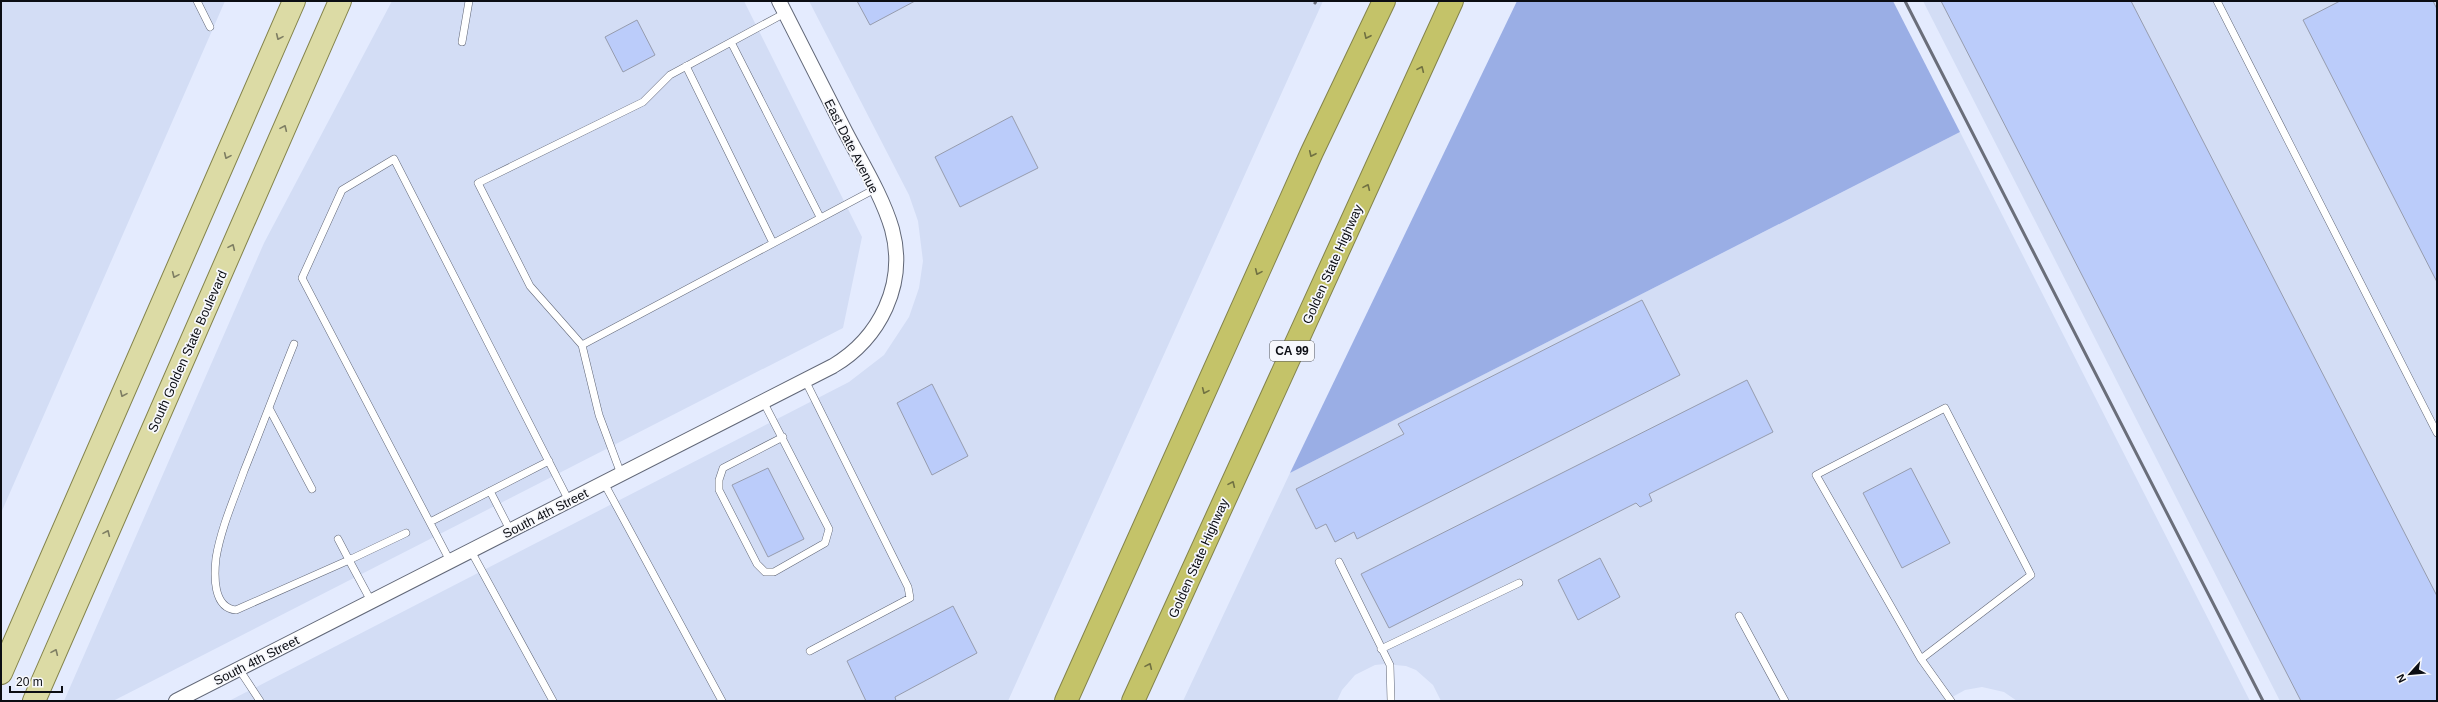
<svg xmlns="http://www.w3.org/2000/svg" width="2438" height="702" font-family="Arial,sans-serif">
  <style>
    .built { fill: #d3ddf5 }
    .water { fill: #9aaee5 }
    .building { fill: #bbccfa; stroke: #969cae }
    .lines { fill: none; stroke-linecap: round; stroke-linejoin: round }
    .lane-casing { stroke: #616777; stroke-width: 8 }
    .street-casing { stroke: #616777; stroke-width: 16 }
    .primary-casing { stroke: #83834b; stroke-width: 24 }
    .highway-casing { stroke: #83834b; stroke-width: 24 }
    .lane { stroke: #fff; stroke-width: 7 }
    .street { stroke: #fff; stroke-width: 14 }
    .primary { stroke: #dcdba5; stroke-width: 22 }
    .highway { stroke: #c4c369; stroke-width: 22 }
    .rail { stroke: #6a6e7a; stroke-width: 3 }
    .oneway { stroke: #717142 }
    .oneway2 { stroke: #7e7e63 }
    .labels { text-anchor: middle; stroke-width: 3.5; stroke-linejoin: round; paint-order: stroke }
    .shield { fill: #f7f8fc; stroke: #525459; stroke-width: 1 }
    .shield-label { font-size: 12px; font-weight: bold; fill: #0b0d13 }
    .street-label { font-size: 13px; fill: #0b0d13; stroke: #f7f8fc }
  </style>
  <rect width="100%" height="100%" fill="#e4ebfe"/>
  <path class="built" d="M1,1H225L1,513Z
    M392,1H744L862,237L843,328L113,701H64L264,243Z
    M809,1H1323L1008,701H229L849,382L884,355L909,317L919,288L923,261L918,221L909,195Z
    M1923,1H2437V701H2280Z
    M1960,132L2250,701H2017L2004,692L1982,687L1965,690L1945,701H1441L1433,685L1416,670L1406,666L1385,664L1375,665L1355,675L1342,690L1337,701H1183L1290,473Z"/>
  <path class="water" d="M1517,1H1893L1960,132L1290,473Z"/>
  <path class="building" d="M857,1H915L870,25Z
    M1941,1H2131L2437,596V701H2301Z
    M2340,1H2433L2437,9V282L2303,20Z
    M637,20L655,55L623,72L605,37Z
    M1012,116L1038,168L960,207L935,157Z
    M1642,300L1680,375L1357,539L1354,532L1335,542L1326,524L1316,529L1296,489L1404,434L1398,424Z
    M1747,380L1773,432L1649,494L1652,501L1640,507L1636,503L1389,628L1361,574Z
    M932,384L968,456L932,475L897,403Z
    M768,468L804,539L768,557L732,485Z
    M1911,468L1950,543L1902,568L1863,493Z
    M1600,558L1620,597L1578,620L1558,580Z
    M953,606L977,653L895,697L896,701H866L847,661Z"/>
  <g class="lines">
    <g class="lane-casing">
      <path id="lane" d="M197,1L210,27
        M2217,1L2437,433
        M462,42L469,1
        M731,42L820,217
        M686,66L773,243
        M294,344C277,386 261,429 244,471C234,499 221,528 216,558C214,576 213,608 236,610L349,560L371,601
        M582,345L875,189
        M805,380L908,587L910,598L810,651
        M763,401L829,529L825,543L774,572H765L757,564L719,490V480L723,468L783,437
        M269,408L312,489
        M621,474L599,415L582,345L530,286L478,183L643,102L670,75L785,13
        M604,483L722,701
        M490,491L510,530
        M430,522L549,461
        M338,539L349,560L406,533
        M471,551L553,701
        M450,561L302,278L342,190L394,159L569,501
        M1339,562L1390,665L1391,701
        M1739,616L1785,701
        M1381,649L1519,583
        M1921,659L2031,575L1945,408L1816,475L1921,659L1951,701
        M239,669L260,701"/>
    </g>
    <g class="street-casing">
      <path id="street" d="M176,701L833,366C880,338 907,284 892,229C882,195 861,162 845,131C823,87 801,44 779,1"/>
    </g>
    <g class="primary-casing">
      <path id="primary" d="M1,673L294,1
        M34,701L340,1"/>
    </g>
    <g class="highway-casing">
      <path id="highway" d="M1066,701L1312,152L1384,1
        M1133,701L1452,1"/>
    </g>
    <use href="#lane" class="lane"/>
    <use href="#street" class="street"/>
    <use href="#primary" class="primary"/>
    <use href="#highway" class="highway"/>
    <path class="rail" d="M1905,1L2263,701
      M1315,3L1316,1"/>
  </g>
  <defs><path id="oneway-chevron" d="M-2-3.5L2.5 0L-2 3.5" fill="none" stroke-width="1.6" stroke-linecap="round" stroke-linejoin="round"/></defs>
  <g class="oneway">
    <use href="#oneway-chevron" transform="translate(1367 36) rotate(115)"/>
    <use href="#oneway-chevron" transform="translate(1421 69) rotate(-66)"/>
    <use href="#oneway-chevron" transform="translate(1312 154) rotate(115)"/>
    <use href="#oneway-chevron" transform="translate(1367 187) rotate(-66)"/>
    <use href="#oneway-chevron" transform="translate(1258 272) rotate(114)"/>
    <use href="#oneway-chevron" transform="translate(1205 391) rotate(114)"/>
    <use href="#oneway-chevron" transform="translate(1232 484) rotate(-66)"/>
    <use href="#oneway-chevron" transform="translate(1149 666) rotate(-66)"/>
  </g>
  <g class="oneway2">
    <use href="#oneway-chevron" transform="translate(279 37) rotate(114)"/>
    <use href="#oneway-chevron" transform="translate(284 128) rotate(-66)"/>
    <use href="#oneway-chevron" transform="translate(227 156) rotate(114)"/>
    <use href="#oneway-chevron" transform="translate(232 247) rotate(-66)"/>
    <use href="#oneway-chevron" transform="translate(175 275) rotate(114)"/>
    <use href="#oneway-chevron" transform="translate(123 394) rotate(114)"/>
    <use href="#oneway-chevron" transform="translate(107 533) rotate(-66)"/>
    <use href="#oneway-chevron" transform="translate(55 652) rotate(-66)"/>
  </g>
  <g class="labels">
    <rect class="shield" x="1270" y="341" width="44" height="20" rx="3"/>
    <g class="shield-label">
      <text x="1292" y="355">CA 99</text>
    </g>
    <g class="street-label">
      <text transform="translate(852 146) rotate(63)" y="5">East Date Avenue</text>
      <text transform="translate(1332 264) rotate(-66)" y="5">Golden State Highway</text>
      <text transform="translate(187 351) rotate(-66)" y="5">South Golden State Boulevard</text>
      <text transform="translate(545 513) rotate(-27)" y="5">South 4th Street</text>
      <text transform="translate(1198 558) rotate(-66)" y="5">Golden State Highway</text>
      <text transform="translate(256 660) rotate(-27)" y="5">South 4th Street</text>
    </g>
  </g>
  <rect width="2438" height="702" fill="none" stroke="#0b0d13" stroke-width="4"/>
  <g transform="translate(2410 674) rotate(243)" stroke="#f7f8fc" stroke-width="3" paint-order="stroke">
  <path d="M0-3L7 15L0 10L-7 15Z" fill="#0b0d13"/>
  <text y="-6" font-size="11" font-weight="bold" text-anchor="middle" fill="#0b0d13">N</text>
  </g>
  <path d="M10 686v6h52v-6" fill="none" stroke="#0b0d13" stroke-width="2"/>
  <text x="16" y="686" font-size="12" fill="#0b0d13" stroke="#f7f8fc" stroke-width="3" paint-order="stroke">20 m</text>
</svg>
